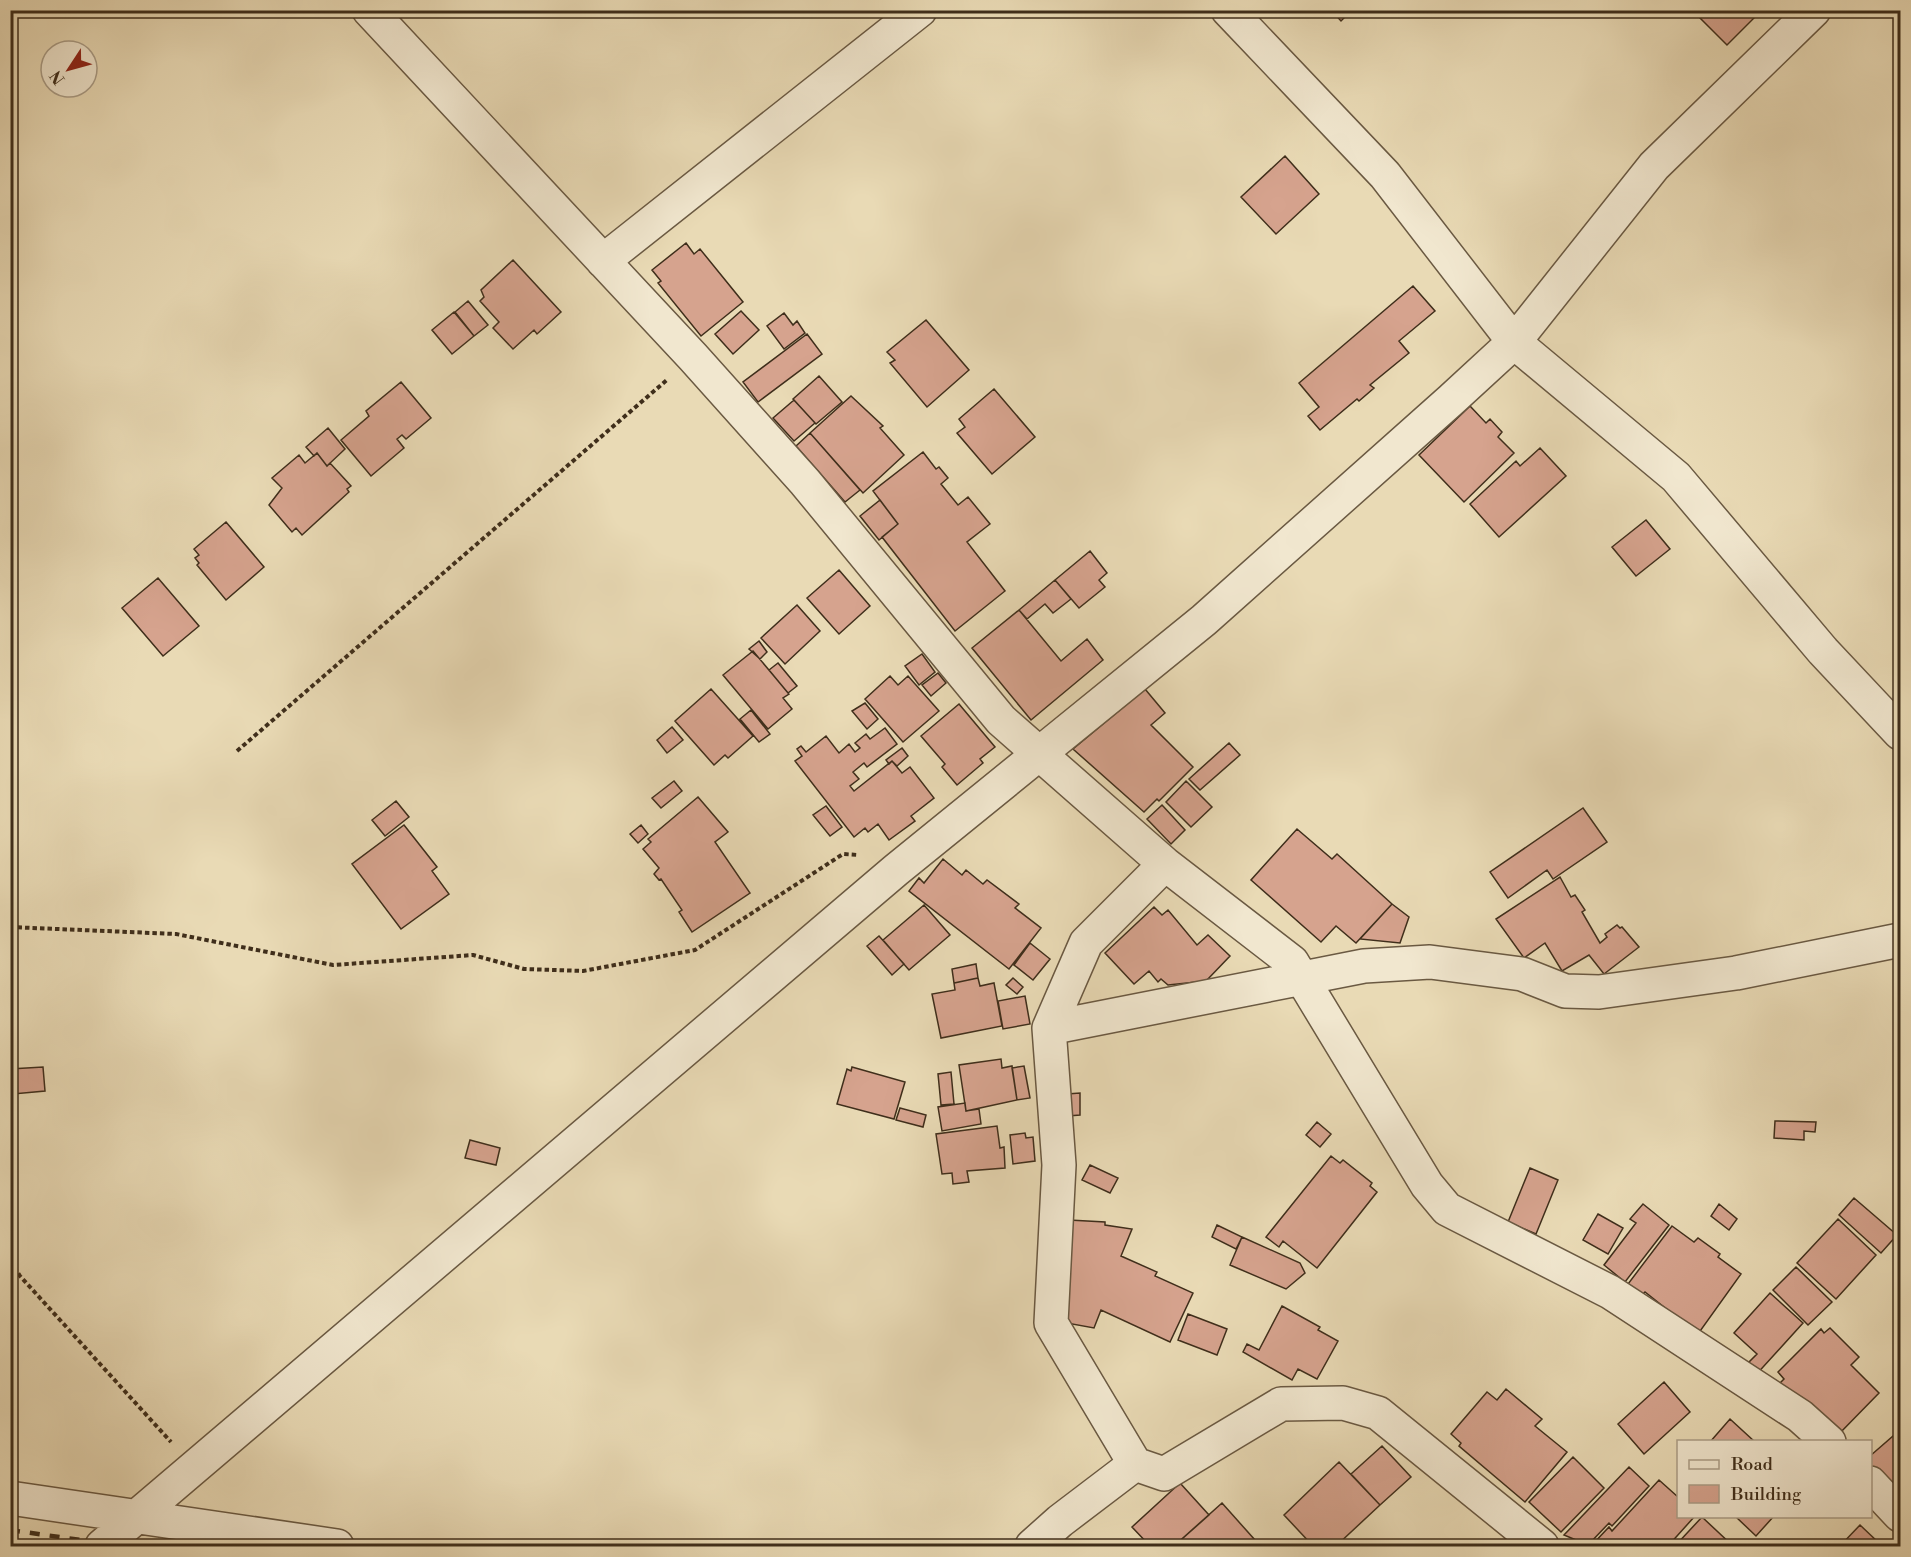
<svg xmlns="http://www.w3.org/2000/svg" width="1911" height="1557" font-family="'Libre Bodoni',serif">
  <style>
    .building { fill: #d6a38e; stroke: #3f2e1b; stroke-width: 1.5 }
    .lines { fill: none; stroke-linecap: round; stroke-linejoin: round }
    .minor-casing { stroke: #6a5942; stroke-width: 36 }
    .path { stroke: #3f2e1b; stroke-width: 4; stroke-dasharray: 4.5 3; stroke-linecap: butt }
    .minor { stroke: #f1e7cf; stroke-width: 33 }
    .rail { stroke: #3f2e1b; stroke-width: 4.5; stroke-dasharray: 10 10; stroke-linecap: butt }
  </style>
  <rect width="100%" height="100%" fill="#e9dab5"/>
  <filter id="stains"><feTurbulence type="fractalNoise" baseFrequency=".00333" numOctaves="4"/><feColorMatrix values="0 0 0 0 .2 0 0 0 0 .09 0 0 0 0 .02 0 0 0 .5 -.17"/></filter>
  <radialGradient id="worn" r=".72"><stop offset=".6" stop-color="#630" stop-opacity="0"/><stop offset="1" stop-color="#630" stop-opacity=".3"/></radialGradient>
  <path class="building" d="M1331,10H1352L1341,21Z
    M1692,10H1757L1759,13L1727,45Z
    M1285,156L1319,194L1276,234L1241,197Z
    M686,243L694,254L700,249L743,302L701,336L658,283L661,281L652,270Z
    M513,260L561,312L537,334L534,330L513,349L493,328L499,322L480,301L484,297L481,290Z
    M1413,286L1435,311L1399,341L1409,353L1370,385L1374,388L1359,401L1357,399L1320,430L1308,416L1319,407L1299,383Z
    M468,301L488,325L474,336L455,312Z
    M741,311L759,330L733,354L715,334Z
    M454,312L474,336L452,354L432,330Z
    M784,313L793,325L797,321L805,333L784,349L767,326Z
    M926,320L969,370L927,407L890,363L895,360L887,352Z
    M807,334L822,354L758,402L743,382Z
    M819,376L842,402L816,424L793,399Z
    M401,382L431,418L406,439L402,435L397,439L404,448L371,476L341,440L369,416L366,411Z
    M994,389L1035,437L992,474L957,433L965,427L959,419Z
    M851,396L883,426L880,428L904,455L863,493L810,433Z
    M794,400L815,423L794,441L773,418Z
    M1470,406L1486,423L1490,419L1502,432L1498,437L1514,453L1464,502L1419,455Z
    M328,428L345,449L327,466L317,453L314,456L306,447Z
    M810,433L860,490L845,502L796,446Z
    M1540,448L1566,476L1499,537L1470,504L1516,461L1520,466Z
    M923,452L936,469L939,467L948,478L941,484L958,505L968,497L990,524L967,542L1005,591L955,631L882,537L898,524L873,491Z
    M317,453L327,466L330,463L351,486L347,489L349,492L302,535L296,528L292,532L269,505L282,488L272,478L299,455L305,463Z
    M880,500L898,524L879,540L860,516Z
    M1646,520L1670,549L1636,576L1612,547Z
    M226,522L264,567L226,600L197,565L199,563L195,558L199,555L194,549Z
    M1090,551L1107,573L1099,580L1105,587L1079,608L1055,580Z
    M839,570L870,606L839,634L807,598Z
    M158,578L199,626L163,656L122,608Z
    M1055,580L1071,599L1053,613L1045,604L1027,619L1019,610Z
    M797,605L820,631L785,664L761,638Z
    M1019,610L1061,661L1087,639L1103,660L1031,720L972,648Z
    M759,641L767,652L760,659L749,649Z
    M753,651L789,694L783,698L792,709L768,729L723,675Z
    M922,654L935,672L919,685L905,666Z
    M778,663L797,686L788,693L769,670Z
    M938,673L946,683L931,696L922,685Z
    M890,676L898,685L908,676L939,711L903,742L865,699Z
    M711,689L753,736L728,758L725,755L714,765L675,721Z
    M1145,689L1165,713L1151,725L1193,767L1159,801L1157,799L1144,812L1073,749Z
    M865,703L878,719L867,729L852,711Z
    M959,704L995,747L980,759L983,763L957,785L942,767L945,764L921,736Z
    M751,710L770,734L759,742L740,719Z
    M672,727L683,740L667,753L657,740Z
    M885,728L897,744L867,767L864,763L853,772L859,779L850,786L854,791L892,761L902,773L910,767L934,798L911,816L915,821L889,840L878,824L868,832L865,828L854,837L795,761L802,756L797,749L801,746L806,752L826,736L839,753L849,744L855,752L860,748L855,743L866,734L870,739Z
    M1229,743L1240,755L1200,790L1189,779Z
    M902,748L908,756L897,766L892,761L889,764L886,760Z
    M674,781L682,791L661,808L652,798Z
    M1186,781L1212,807L1191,827L1166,802Z
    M698,797L728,832L715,842L750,893L692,932L679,912L682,910L661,879L659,880L654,874L659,868L643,849L651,842L648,839Z
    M396,801L409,817L385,836L372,820Z
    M1162,805L1185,830L1171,844L1147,819Z
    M826,806L842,827L830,836L813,815Z
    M1583,808L1607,842L1553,879L1547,870L1508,898L1490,872Z
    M404,825L437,867L432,871L449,894L401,929L352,864Z
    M641,825L648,834L638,843L630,834Z
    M1297,829L1332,859L1337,854L1392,904L1356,943L1336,926L1321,942L1251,880Z
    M943,859L962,875L966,870L983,884L987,880L1019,904L1015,908L1041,928L1009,969L909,891L919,878L924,883Z
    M1560,877L1571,897L1575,895L1585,910L1582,912L1600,943L1607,937L1605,934L1617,925L1620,928L1622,927L1639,947L1604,974L1589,955L1562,971L1545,943L1524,958L1496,919Z
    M1392,904L1409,917L1400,943L1360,939Z
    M924,905L950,935L909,970L883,940Z
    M1154,907L1162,915L1168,910L1197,945L1208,935L1230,956L1206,981L1168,985L1161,979L1158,982L1149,971L1134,984L1105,953Z
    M879,936L904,964L892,975L867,946Z
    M1030,943L1050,959L1033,980L1014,965Z
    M976,964L978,978L954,983L952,969Z
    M978,978L980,986L994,983L1002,1026L941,1038L932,994L955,990L954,983Z
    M1013,978L1023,987L1017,994L1006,985Z
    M1025,996L1030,1024L1003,1029L998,1001Z
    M1001,1059L1002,1068L1012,1066L1017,1100L966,1111L959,1065Z
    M1024,1066L1030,1098L1017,1100L1012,1068Z
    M43,1067L45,1091L13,1094L10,1069Z
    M852,1067L905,1082L894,1119L837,1104L847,1069L851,1071Z
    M951,1072L954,1104L941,1105L938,1074Z
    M1080,1093V1115L1068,1116L1067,1094Z
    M965,1103L966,1111L979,1109L981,1124L942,1131L938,1107Z
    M900,1108L926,1115L923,1127L896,1120Z
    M1775,1121L1816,1122L1815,1132L1804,1131V1140L1774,1138Z
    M1317,1122L1331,1134L1320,1147L1306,1135Z
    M997,1126L1000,1148L1004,1147L1005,1168L967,1171L969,1182L953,1184L952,1173L942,1174L936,1134Z
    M1025,1133L1026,1138L1033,1137L1035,1161L1013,1164L1010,1135Z
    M470,1140L500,1148L496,1165L465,1158Z
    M1331,1156L1340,1163L1343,1160L1372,1183L1370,1186L1377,1192L1317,1268L1283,1241L1279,1247L1266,1237Z
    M1090,1165L1118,1178L1110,1193L1082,1180Z
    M1530,1168L1558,1180L1536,1234L1508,1222Z
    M1854,1198L1897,1235L1881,1253L1839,1215Z
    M1643,1204L1669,1225L1625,1282L1604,1265L1636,1223L1630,1219Z
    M1719,1204L1737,1219L1729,1230L1711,1216Z
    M1598,1214L1623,1228L1608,1254L1583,1240Z
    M1838,1219L1876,1255L1836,1299L1797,1263Z
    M1069,1220L1105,1222V1225L1132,1229L1121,1256L1157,1272L1155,1276L1193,1293L1170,1342L1101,1310L1094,1328L1061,1322Z
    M1217,1225L1242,1237L1236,1249L1212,1237Z
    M1672,1226L1694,1242L1698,1238L1720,1254L1718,1257L1741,1274L1698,1334L1645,1292L1642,1295L1628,1284Z
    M1242,1237L1300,1263L1305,1273L1286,1289L1230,1265Z
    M1796,1267L1832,1302L1808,1325L1773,1290Z
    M1770,1293L1803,1323L1754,1377L1744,1367L1757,1354L1734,1333Z
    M1282,1306L1320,1327L1318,1330L1338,1341L1317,1379L1298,1369L1292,1380L1243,1352L1247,1344L1259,1350Z
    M1188,1314L1227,1329L1217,1355L1178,1340Z
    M1830,1328L1859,1357L1851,1365L1879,1393L1836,1437L1774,1389L1784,1379L1778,1372L1821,1329L1824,1333Z
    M1664,1382L1690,1412L1644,1454L1618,1424Z
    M1506,1389L1542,1419L1535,1426L1567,1452L1525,1502L1459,1446L1461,1443L1451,1434L1487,1392L1497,1400Z
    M1730,1419L1755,1442H1710Z
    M1900,1430V1482L1888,1493L1870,1473V1456Z
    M1382,1446L1411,1477L1380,1505L1351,1474Z
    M1573,1457L1604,1488L1561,1532L1529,1502Z
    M1339,1462L1380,1505L1336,1546H1313L1284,1515Z
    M1629,1467L1649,1486L1612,1526L1609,1523L1588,1545L1564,1535Z
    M1659,1480L1678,1497V1516H1695L1668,1546H1591L1609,1527L1612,1531Z
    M1180,1483L1209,1515L1174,1546H1150L1132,1527Z
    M1222,1503L1255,1540L1248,1546H1174Z
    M1735,1516H1774L1756,1536Z
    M1702,1517L1733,1546L1739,1540L1745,1545L1744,1546H1675Z
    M1860,1525L1879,1543L1876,1546H1840Z"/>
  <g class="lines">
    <g class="minor-casing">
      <path id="minor" d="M369,10L693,357L805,482L1001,720L1165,864L1292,962L1427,1185L1447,1209L1610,1292L1800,1416L1829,1442
        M1228,10L1385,175L1514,342L1676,477L1823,651L1900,733
        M603,261L920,10
        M1049,1028L1364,966L1430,962L1522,974L1565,991L1599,992L1736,973L1900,940
        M1135,1464L1164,1474L1281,1404L1343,1403L1378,1413L1542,1546
        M1870,1483L1900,1515
        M10,1498L337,1546
        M102,1546L896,870L1204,620L1451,400L1514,342L1654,166L1814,10
        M1032,1546L1060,1521L1135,1464L1051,1323L1059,1165L1049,1028L1086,943L1165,864"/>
    </g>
    <path class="path" d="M237,751L668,379
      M10,927L176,934L333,965L473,955L524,969L583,971L695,950L843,854L858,855
      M10,1261L20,1276L171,1442"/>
    <use href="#minor" class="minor"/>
    <path class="rail" d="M10,1530L123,1546"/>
  </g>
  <rect width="1911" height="1557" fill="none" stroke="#e9dab5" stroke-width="36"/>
  <rect x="12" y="12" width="1887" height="1533" fill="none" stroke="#3f2e1b" stroke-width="3"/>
  <rect x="18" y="18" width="1875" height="1521" fill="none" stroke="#3f2e1b" stroke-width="1.5"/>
  <rect x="1677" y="1440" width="195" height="78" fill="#f1e7cf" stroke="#aa9d87" stroke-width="1.5"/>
  <rect x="1689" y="1460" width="30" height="9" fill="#f1e7cf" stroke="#aa9d87" stroke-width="1.5"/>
  <text x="1731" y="1470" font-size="18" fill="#3f2e1b">Road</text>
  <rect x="1689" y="1485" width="30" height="18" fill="#d6a38e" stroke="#aa9d87" stroke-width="1.5"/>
  <text x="1731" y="1500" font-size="18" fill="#3f2e1b">Building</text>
  <g transform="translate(69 69) rotate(234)"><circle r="28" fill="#f1e7cf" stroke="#aa9d87" stroke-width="1.5"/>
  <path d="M0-4.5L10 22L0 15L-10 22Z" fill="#8f2418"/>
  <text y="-9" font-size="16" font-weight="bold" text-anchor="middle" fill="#3f2e1b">N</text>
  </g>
  <rect width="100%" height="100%" filter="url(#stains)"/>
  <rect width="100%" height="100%" fill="url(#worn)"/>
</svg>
